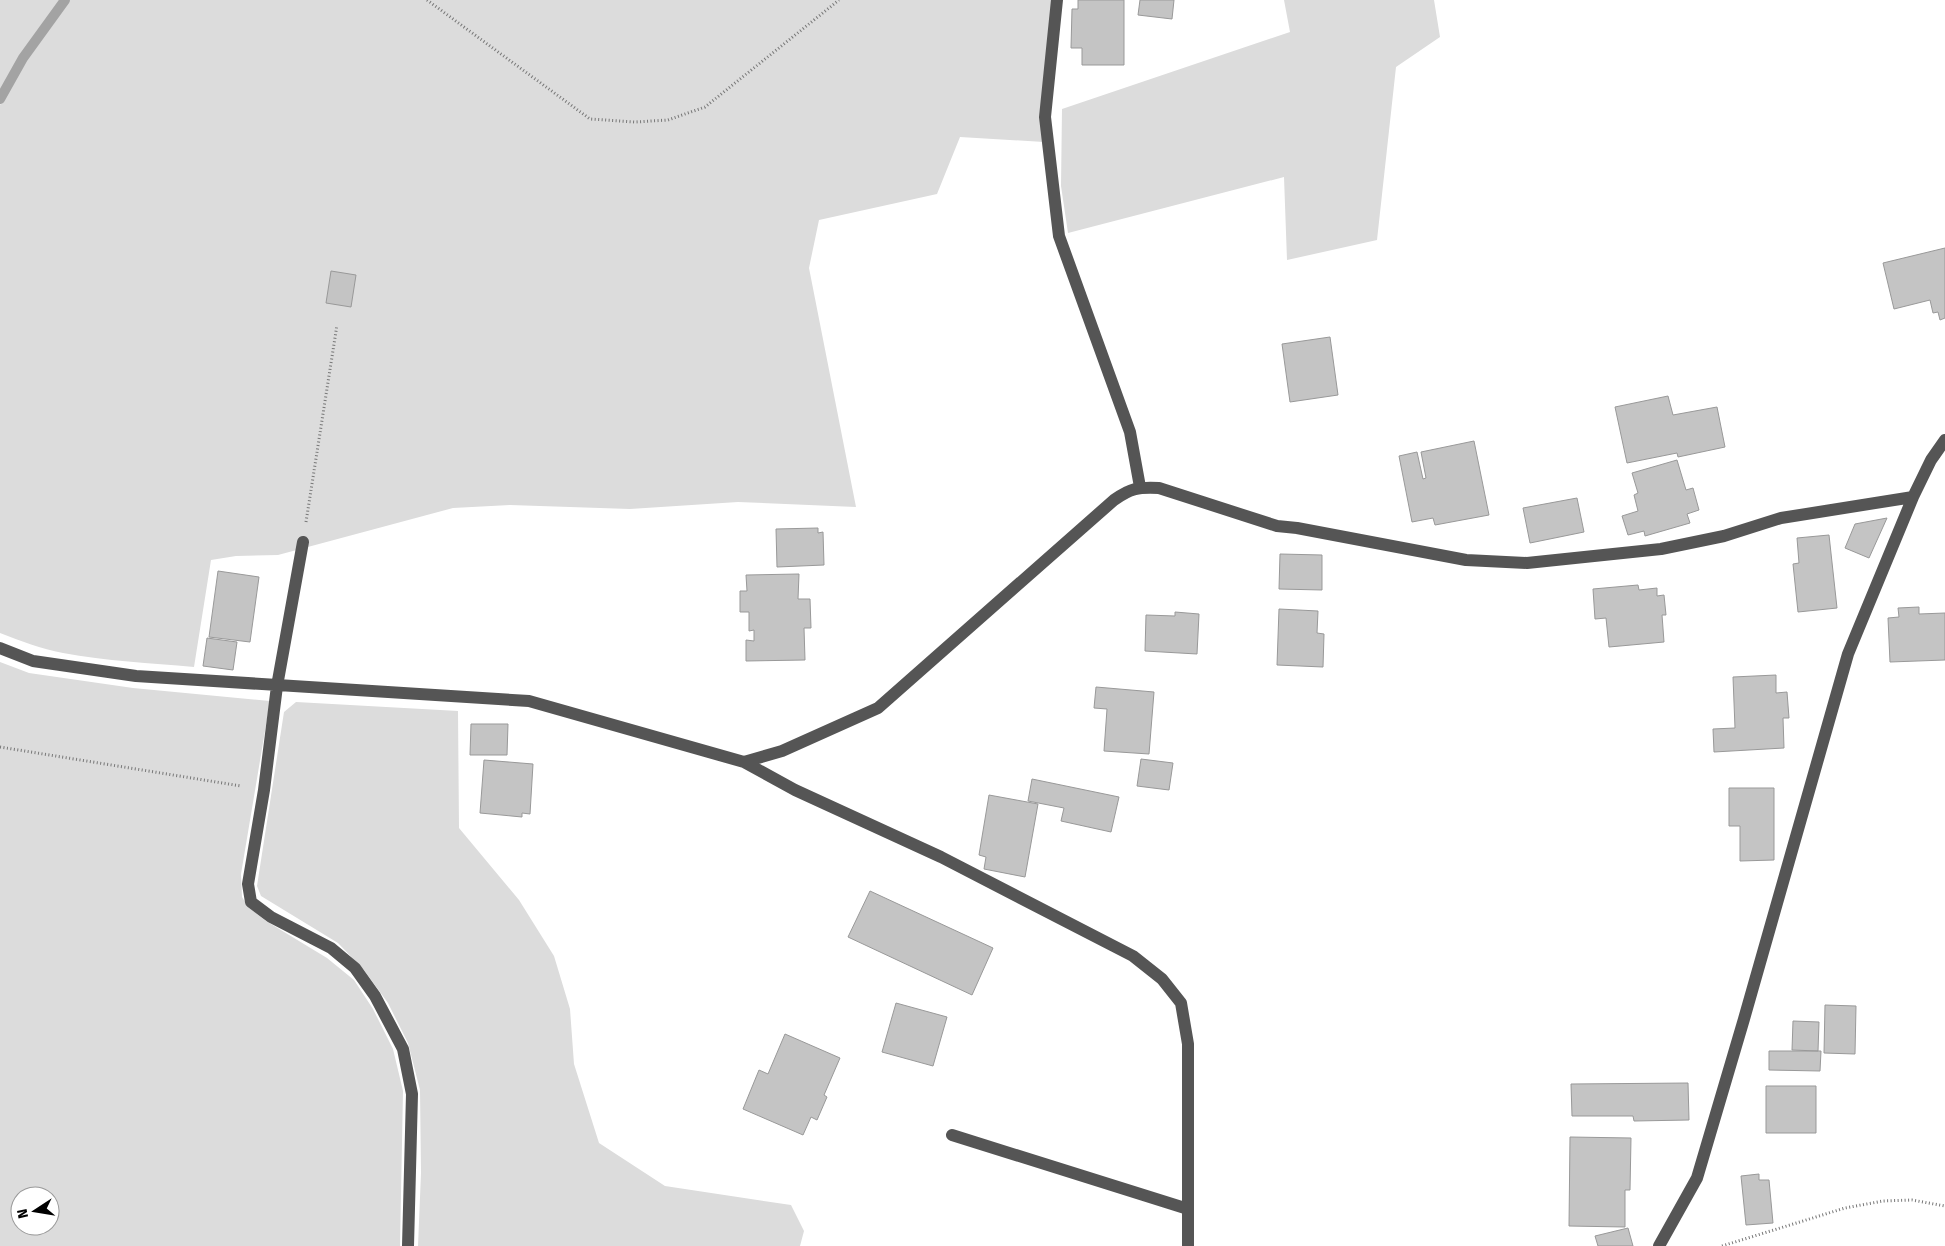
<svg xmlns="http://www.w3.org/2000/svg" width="1945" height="1246" font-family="'Fira Sans',sans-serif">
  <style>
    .green { fill: #dcdcdc; fill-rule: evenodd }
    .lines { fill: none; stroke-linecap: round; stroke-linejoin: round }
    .stream { stroke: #a3a3a3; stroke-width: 10 }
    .building { fill: #c4c4c4; stroke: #999 }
    .path { stroke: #777; stroke-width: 3; stroke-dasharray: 1 2.5; stroke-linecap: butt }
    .minor { stroke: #555; stroke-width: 12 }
  </style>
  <rect width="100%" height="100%" fill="#fff"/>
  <path class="green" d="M0,0H61L21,55L0,90Z
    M70,0H1052L1044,142L960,137L937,194L819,220L809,268L856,507L738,502L630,509L510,505L453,508L278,555L236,556L211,560L194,667C150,663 106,661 63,653C41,649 21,641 0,633V105L27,59Z
    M1284,0H1434L1440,37L1396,67L1377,240L1287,260L1284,177L1068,233L1061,186L1062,109L1290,32Z
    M0,662L29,673L133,688L270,701L241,874L242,897L249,908L266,921L327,958L354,980L373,1009L393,1049L403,1091L400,1246H0ZM20,1196H50V1226H20Z
    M296,702L458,711L459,828L519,900L554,956L570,1009L574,1064L599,1143L665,1186L791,1205L804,1231L800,1246H418L421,1173L420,1090L408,1043L388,1003L364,970L338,943L261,896L257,886L284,712Z"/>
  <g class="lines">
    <path class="stream" d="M0,99L23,58L65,0"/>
  </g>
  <path class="building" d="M1078,0H1124V65H1082V48H1071L1072,9H1078Z
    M1140,0H1174L1172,19L1138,15Z
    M1945,248V318L1940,320L1938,312L1933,313L1930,300L1894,309L1883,263Z
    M331,271L356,275L351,307L326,303Z
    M1330,337L1338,395L1290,402L1282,344Z
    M1668,396L1673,415L1717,407L1725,447L1678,457L1677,453L1627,463L1615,407Z
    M1474,441L1489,515L1435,525L1433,518L1412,522L1399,456L1417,452L1423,479L1426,478L1421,452Z
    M1677,460L1686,490L1693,488L1699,510L1687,514L1690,523L1645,536L1644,531L1628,535L1622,516L1638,511L1634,495L1638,493L1632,473Z
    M1577,498L1584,532L1530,543L1523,508Z
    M1887,518L1869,558L1845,548L1855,524Z
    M818,528V533L823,532L824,565L777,567L776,529Z
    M1829,535L1837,608L1798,612L1793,564L1799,563L1797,538Z
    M1280,554L1322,555V590L1279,589Z
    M218,571L259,577L250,642L209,637Z
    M799,574L798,599H810L811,628H804L805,660L746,661V640L754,641V630L749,631V612H740V591H747L746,575Z
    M1638,585L1639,590L1657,588V596L1664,595L1666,615H1662L1664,642L1609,647L1606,618L1595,619L1593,589Z
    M1919,607V614L1945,613V660L1890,662L1888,618L1899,617L1898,608Z
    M1279,609L1318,611L1317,633L1324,634L1323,667L1277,665Z
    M1175,612L1199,614L1197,654L1145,651L1146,615L1175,616Z
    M207,638L237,642L233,670L203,666Z
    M1776,675V693L1787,692L1789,718H1783L1784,748L1714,752L1713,729L1735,728L1733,677Z
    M1096,687L1154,692L1149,754L1104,751L1107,709L1094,708Z
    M471,724H508L507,755H470Z
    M1141,759L1173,763L1169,790L1137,786Z
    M484,760L533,764L530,814L522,813V817L480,813Z
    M1032,779L1119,797L1111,832L1061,821L1064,808L1028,801Z
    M1729,788H1774V860L1740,861V826H1729Z
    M989,795L1038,804L1025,877L984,869L986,857L979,855Z
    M870,891L993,948L972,995L848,937Z
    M896,1003L947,1017L933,1066L882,1052Z
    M1825,1005L1856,1006L1855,1054L1824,1053Z
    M1793,1021L1819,1022L1818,1051L1792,1050Z
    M785,1034L840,1058L824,1095L827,1097L817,1120L811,1117L803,1135L743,1109L759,1070L768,1074Z
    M1769,1051H1821L1820,1071L1769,1070Z
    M1688,1083L1689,1120L1634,1121L1633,1116H1572L1571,1084Z
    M1766,1086H1816V1133H1766Z
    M1570,1137L1631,1138L1630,1190H1625V1227L1569,1226Z
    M1759,1174V1180H1769L1773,1223L1746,1225L1741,1176Z
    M1628,1228L1633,1246H1598L1595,1236Z"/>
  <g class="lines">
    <path class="path" d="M427,0L590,119L635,122L668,120L705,107L839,0
      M306,522L337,325
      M0,747L241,786
      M1722,1246L1845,1208L1883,1201L1912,1200L1945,1206"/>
    <path class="minor" d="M1057,0L1045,117L1059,236L1130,432L1140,487
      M303,542L277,686L264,790L248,884L251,902L271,917L331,948L355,968L375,996L403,1049L412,1094L408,1246
      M0,648L33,661L136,676L529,701L744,762L795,790L941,857L1133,956L1162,979L1181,1003L1188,1044V1246
      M744,762L782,751L878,708L1114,500C1131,488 1138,487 1159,488L1277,526L1297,528L1466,560L1527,563L1661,549L1724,536L1781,518L1913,497
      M952,1135L1188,1209
      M1659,1246L1697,1178L1744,1019L1848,654L1913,497L1931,460L1945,440"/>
  </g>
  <g transform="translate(35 1211) rotate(258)"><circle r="24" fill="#ffffff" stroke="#999999"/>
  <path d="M0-4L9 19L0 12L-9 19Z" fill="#000000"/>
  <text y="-8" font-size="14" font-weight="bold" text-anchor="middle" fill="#000000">N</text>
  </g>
</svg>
